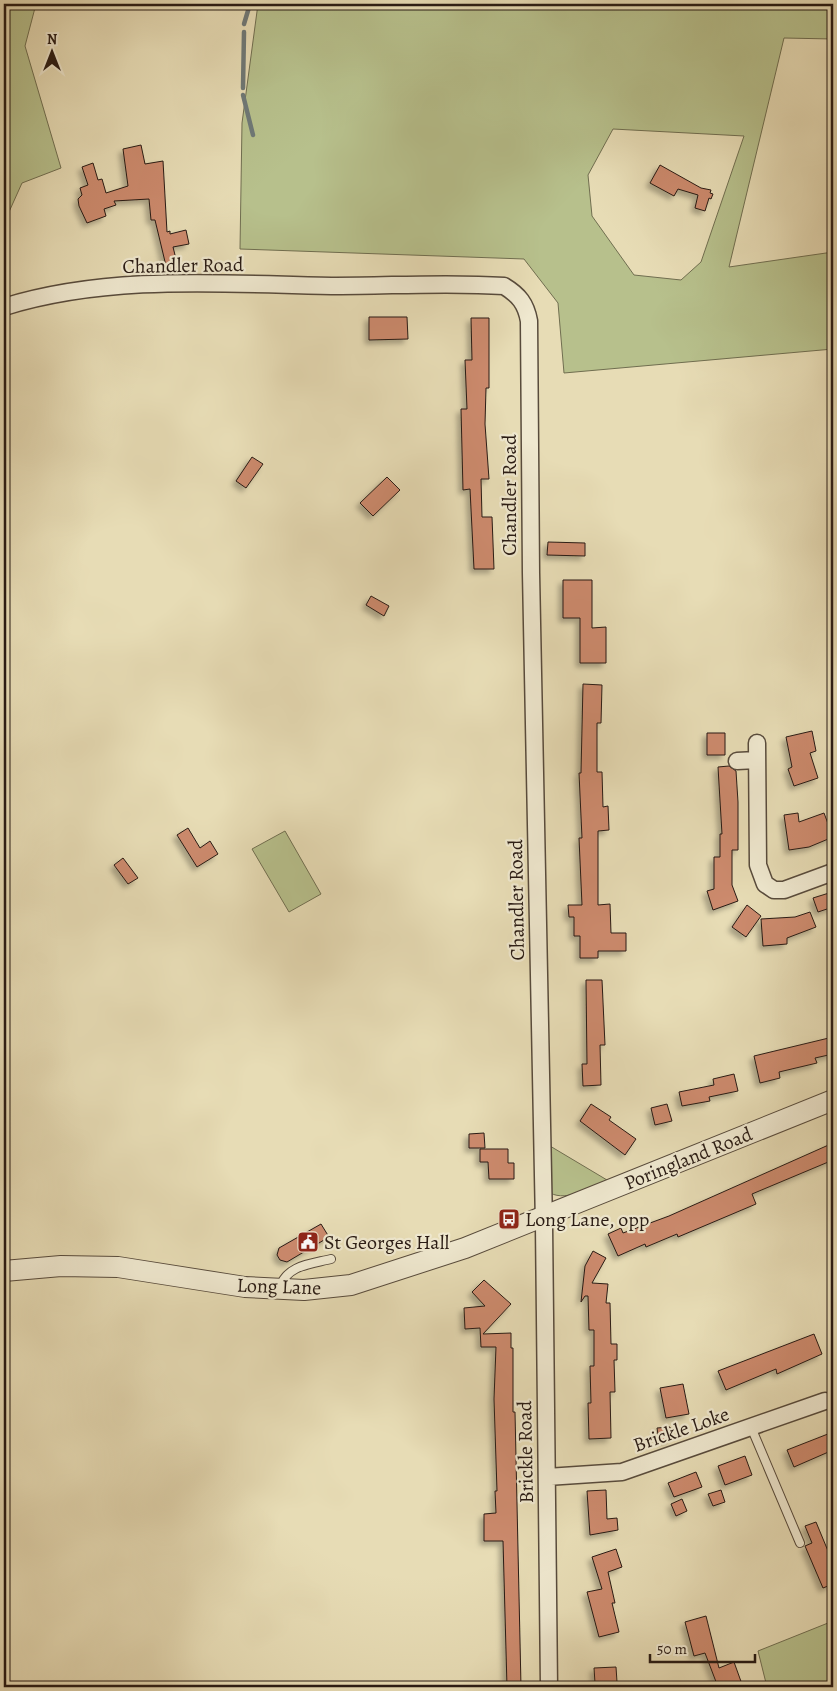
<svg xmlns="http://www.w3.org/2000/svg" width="837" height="1691" font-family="Alegreya,serif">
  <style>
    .green { fill: #b7c08c; stroke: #706e50; fill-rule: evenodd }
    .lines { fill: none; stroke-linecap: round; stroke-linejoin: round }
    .stream { stroke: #6f7977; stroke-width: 4.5 }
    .building { fill: #cc8a6d; stroke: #291b14; filter: url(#shadow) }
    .service-casing { stroke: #584b3c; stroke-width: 10 }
    .minor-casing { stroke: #584b3c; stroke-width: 19 }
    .tertiary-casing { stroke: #584b3c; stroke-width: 22 }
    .service { stroke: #efe8cf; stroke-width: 8 }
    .minor { stroke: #efe8cf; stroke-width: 16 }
    .tertiary { stroke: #efe8cf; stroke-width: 20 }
    .labels { text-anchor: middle; stroke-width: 4.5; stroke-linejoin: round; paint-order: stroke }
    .street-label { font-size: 20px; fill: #291b14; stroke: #efe8cf }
    .poi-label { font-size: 20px; fill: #291b14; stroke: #efe8cf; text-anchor: start }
  </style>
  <defs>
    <filter id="shadow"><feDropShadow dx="-4" dy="4" stdDeviation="2.5" flood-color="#0004"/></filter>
  </defs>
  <rect width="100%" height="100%" fill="#e7dcb5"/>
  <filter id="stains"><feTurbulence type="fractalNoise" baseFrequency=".004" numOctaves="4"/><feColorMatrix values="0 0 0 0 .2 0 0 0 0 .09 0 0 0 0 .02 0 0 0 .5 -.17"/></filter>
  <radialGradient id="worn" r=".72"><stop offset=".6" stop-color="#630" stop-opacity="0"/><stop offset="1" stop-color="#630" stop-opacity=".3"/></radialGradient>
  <path class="green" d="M4,4H36L25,46L61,168L22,183L4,223Z
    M258,4H833V39L784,38L729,267L833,252V349L564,373L558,303L524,259L240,249L242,123ZM613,129L744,136L701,262L681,280L634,275L592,216L588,175Z
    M285,831L321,894L289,912L252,849Z
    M545,1143L607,1180C590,1187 568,1202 550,1193Z
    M833,1621V1687H767L758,1651Z"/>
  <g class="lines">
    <path class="stream" d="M244,24L250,4
      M243,88L244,32
      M243,95L253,135"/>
  </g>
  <path class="building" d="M141,145L145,164L163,161L167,232L170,231V234L186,230L189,244L173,247L178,267L167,270L155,220H151L149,199L114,201L116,205L104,209L106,216L87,223L79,206L78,199L82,195L80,188L88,185L82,167L93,163L98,180L102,179L106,193L128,186L123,149Z
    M660,165L701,188L711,190L710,193L713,194L711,199L709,198L705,211L695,208L698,195L678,189L674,196L650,183Z
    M369,317H407L408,339L369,340Z
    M471,318H489V388H486L485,424L489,479H481L482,517H492L494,569H474L470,489L463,490L461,409H467L465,360H472Z
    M252,457L263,464L246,488L236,481Z
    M387,477L400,490L373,516L360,503Z
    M548,542L585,543V556L547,555Z
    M563,580H592V628L606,627V663H580V618H563Z
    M371,596L389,606L384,616L366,605Z
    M583,684L602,685L601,723H597V772H602L603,807L608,806L609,830L598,831V905L610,904L611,933H626V951H598V958H580V936H574V917H569L568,905H582L579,838H582L579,773H581Z
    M812,731L816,751L810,753L818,778L794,786L788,769L792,767L786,737Z
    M707,733H725V755H707Z
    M729,766L736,771L738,802V850H732V885L738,901L713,910L707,891L714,889V857H720V834H722L718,767Z
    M798,813L799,822L824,813L833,837L809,847L789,850L784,815Z
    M188,828L200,848L210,841L218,854L197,867L177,835Z
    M123,858L138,878L128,884L114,865Z
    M829,893L833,907L818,912L813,898Z
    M747,905L761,916L746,937L732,927Z
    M810,912L816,927L787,938V944L763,946L761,919L795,917Z
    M586,980H602L605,1045H600L601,1085L583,1086L582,1064H587Z
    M833,1037V1054L815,1058L817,1063L779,1072L780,1078L760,1083L754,1056Z
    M734,1074L738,1091L709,1097L710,1101L682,1106L679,1092L714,1085L713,1079Z
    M591,1104L611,1117L609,1120L636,1139L625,1155L580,1121Z
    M667,1104L672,1121L655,1125L651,1108Z
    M484,1133L485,1148H469V1134Z
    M833,1143V1160L752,1194L756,1204L678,1237L677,1234L646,1247L645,1244L618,1256L608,1234L621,1228L623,1233L669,1216Z
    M480,1149H508V1163H514V1179H489L488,1162H480Z
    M321,1224L329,1237L287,1262L280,1260L277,1255L279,1248Z
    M593,1251L606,1258L592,1283L608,1284L606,1303H610L611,1344H617V1360H614L615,1392H610L611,1438L589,1439L588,1403H591L590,1366H594V1330H589L588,1296H585L581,1302L585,1266Z
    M484,1280L511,1304L483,1334L511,1333V1348H513V1412H515L521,1687H507L503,1541H484V1514L496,1513L495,1491H497L494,1399L496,1347H481L480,1328L465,1329L464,1308L485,1306L472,1292Z
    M814,1334L822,1354L777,1374L776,1369L726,1390L718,1371Z
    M683,1384L689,1414L666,1418L660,1388Z
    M670,1427L671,1439L659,1441L657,1428Z
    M833,1432V1450L794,1467L787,1450Z
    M745,1456L752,1475L725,1485L718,1466Z
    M696,1472L702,1487L674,1497L668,1483Z
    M606,1490L607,1519L617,1518L618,1530L590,1535L587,1491Z
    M721,1490L725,1502L713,1506L708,1494Z
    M682,1499L687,1511L676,1516L671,1504Z
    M816,1522L833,1563V1584L823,1588L805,1546L812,1543L805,1526Z
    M616,1549L622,1567L608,1572L615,1603H612L619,1632L599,1637L587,1592L602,1589L592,1557Z
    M706,1616L719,1668L734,1662L743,1687H718L705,1653L694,1656L685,1622Z
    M616,1667L617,1682L595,1683L594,1668Z"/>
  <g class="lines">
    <g class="service-casing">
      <path id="service" d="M280,1287C287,1265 311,1264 331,1259
        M751,1427L800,1543"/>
    </g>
    <g class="minor-casing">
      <path id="minor" d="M4,307C110,274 226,284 336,286C392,286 448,282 504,286C519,295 526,304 529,321L531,573L544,1225L549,1687
        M757,743L758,865L765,884L774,890H784L833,872
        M737,761L757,760
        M547,1477L622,1472L825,1401"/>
    </g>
    <g class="tertiary-casing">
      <path id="tertiary" d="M4,1271L61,1266L118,1267L245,1287L304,1290L351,1285L465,1248L833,1100"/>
    </g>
    <use href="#service" class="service"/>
    <use href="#minor" class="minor"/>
    <use href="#tertiary" class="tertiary"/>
  </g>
  <defs>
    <g id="bus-square" transform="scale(1.125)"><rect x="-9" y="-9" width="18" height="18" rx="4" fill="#8f2418" stroke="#efe8cf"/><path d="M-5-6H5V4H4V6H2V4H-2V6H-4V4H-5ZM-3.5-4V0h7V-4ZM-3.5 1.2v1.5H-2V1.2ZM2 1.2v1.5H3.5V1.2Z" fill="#fff"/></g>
    <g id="civic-square" transform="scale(1.125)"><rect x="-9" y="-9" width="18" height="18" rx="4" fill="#8f2418" stroke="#efe8cf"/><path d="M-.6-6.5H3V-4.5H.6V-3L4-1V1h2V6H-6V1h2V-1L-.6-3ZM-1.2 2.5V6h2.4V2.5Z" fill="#fff"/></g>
  </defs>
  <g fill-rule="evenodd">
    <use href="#bus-square" x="509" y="1219"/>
    <use href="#civic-square" x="308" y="1242"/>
  </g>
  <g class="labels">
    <g class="street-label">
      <text transform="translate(183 265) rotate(-1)" y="7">Chandler Road</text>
      <text transform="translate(509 495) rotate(-90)" y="7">Chandler Road</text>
      <text transform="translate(516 900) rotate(-91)" y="7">Chandler Road</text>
      <text transform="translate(688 1158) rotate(-22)" y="7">Poringland Road</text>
      <text transform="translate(279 1286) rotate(2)" y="7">Long Lane</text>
      <text transform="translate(681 1429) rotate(-19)" y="7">Brickle Loke</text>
      <text transform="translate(525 1452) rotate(-91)" y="7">Brickle Road</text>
    </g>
    <g class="poi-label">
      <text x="525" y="1226">Long Lane, opp</text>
      <text x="324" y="1249">St Georges Hall</text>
    </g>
  </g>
  <rect width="837" height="1691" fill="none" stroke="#e7dcb5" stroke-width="20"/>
  <rect x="5" y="5" width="827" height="1681" fill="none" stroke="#291b14" stroke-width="2.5"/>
  <rect x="10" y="10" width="817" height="1671" fill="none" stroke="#291b14"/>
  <g transform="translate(52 52)" stroke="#efe8cf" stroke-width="4" paint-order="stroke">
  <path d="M0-4L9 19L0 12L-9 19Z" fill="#291b14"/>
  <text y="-8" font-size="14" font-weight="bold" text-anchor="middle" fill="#291b14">N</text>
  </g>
  <path d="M650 1654v8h105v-8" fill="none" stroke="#291b14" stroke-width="2.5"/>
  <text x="657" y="1654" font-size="15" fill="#291b14" stroke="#efe8cf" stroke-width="4" paint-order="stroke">50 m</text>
  <rect width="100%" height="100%" filter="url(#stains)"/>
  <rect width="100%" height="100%" fill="url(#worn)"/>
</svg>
